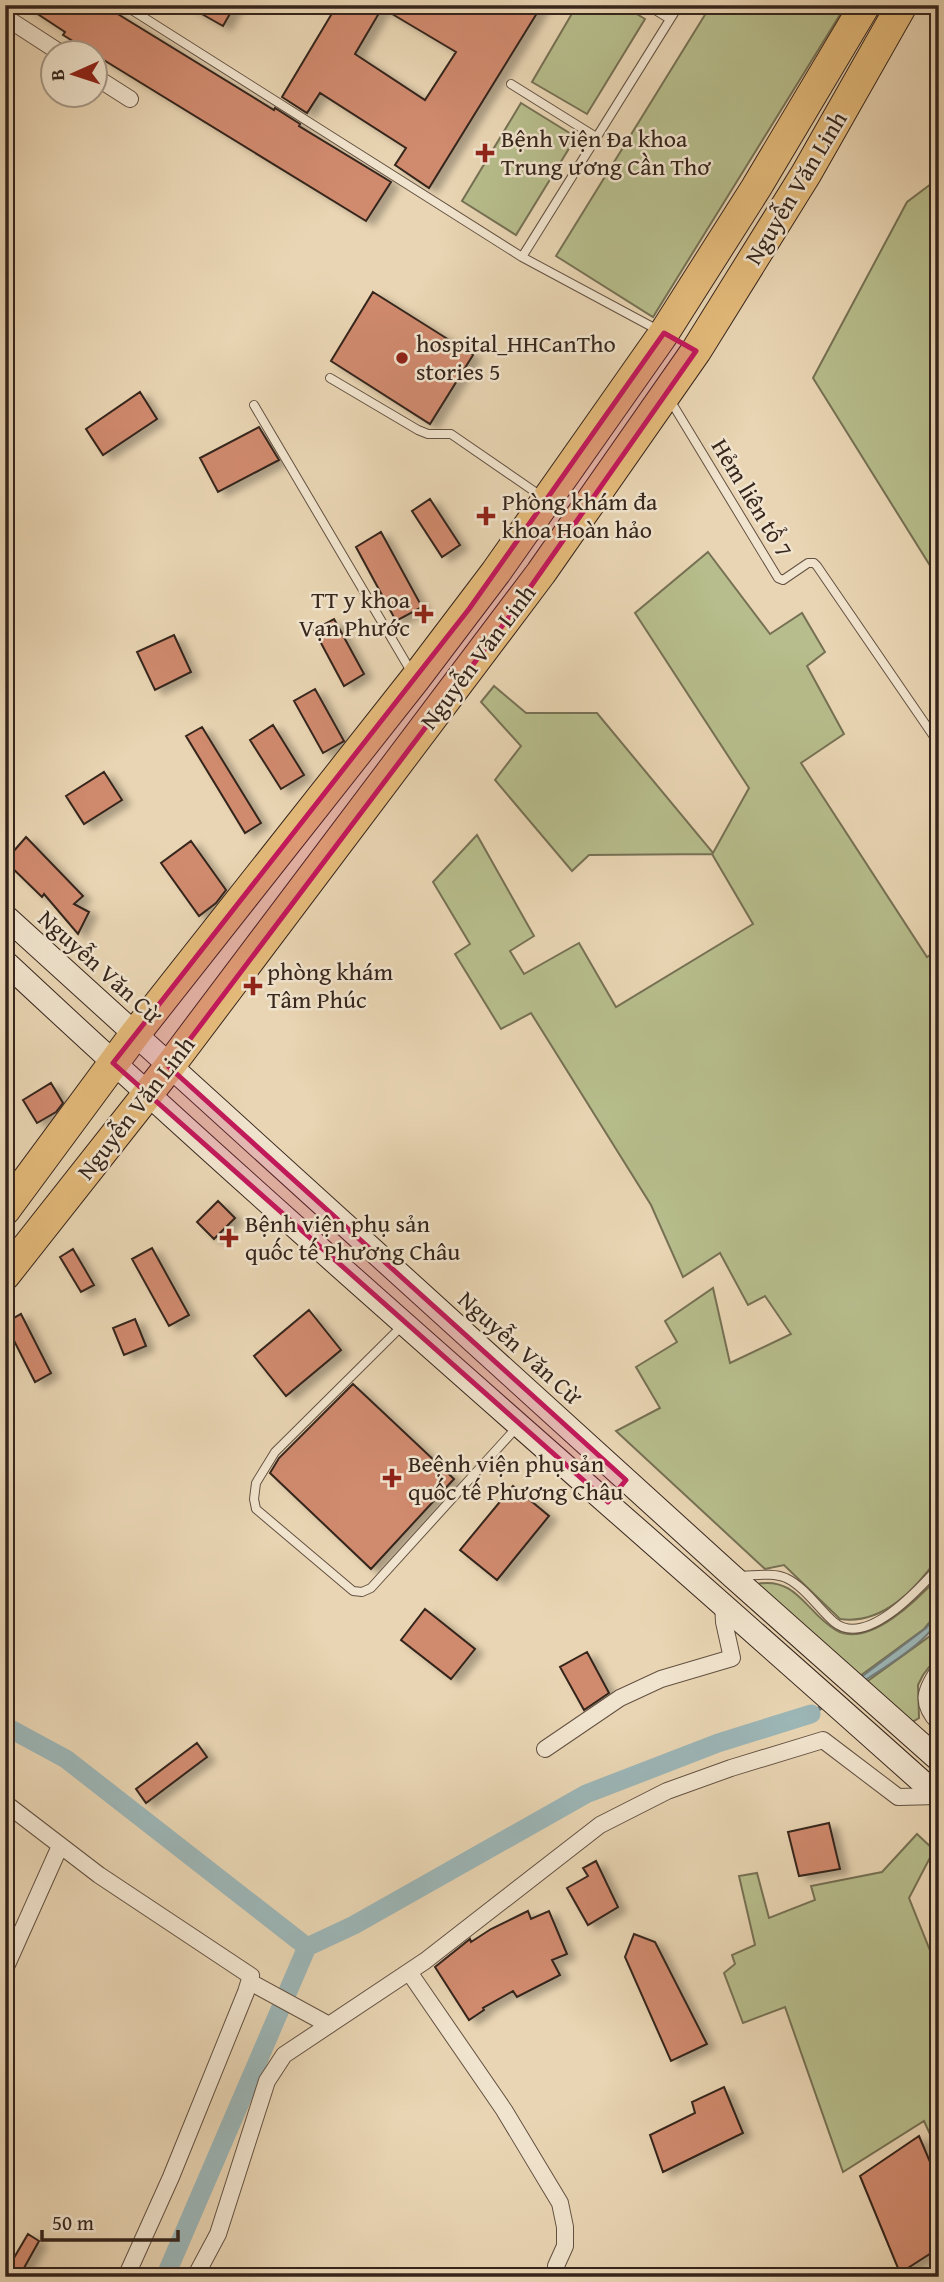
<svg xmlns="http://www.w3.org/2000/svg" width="944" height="2282" font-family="'Gentium Book Plus',serif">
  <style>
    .green { fill: #b7bd8c; stroke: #767154; stroke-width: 2 }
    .water { fill: #9cb6b7; stroke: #737c79; stroke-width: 2 }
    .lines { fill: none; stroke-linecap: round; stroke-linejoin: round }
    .stream { stroke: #737c79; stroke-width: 5 }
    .canal { stroke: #9cb6b7; stroke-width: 19 }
    .building { fill: #d08a6e; stroke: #36251c; stroke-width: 2; fill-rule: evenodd; filter: url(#shadow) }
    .lane-casing { stroke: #635142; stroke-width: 10 }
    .street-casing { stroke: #635142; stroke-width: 18 }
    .secondary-casing { stroke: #36251c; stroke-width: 25 }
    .highway-casing { stroke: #36251c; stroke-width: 32 }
    .lane { stroke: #f1e4ce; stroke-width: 8 }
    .street { stroke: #f1e4ce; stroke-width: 16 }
    .secondary { stroke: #f1e4ce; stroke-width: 23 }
    .highway { stroke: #e4ba7a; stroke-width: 30 }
    .marked { fill: #c2185b; fill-opacity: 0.2; stroke: #c2185b; stroke-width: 5; stroke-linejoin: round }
    .poi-dot { fill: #8f2418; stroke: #f1e4ce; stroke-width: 2.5 }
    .labels { text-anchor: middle; stroke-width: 5; stroke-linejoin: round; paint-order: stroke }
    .poi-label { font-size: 24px; fill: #36251c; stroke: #f1e4ce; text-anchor: start }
    .street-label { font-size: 24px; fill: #36251c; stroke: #f1e4ce }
  </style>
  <defs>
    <filter id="shadow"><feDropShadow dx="8" dy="4.5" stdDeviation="3.5" flood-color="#0004"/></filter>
  </defs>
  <rect width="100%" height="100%" fill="#e9d5b3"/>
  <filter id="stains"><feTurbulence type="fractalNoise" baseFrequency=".00286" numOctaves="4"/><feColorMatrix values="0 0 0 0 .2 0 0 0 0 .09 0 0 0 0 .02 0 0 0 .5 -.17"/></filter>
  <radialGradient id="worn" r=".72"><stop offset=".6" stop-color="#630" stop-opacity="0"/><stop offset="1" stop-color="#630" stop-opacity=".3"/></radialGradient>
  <path class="green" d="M577,5H622L645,19L587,114L532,82Z
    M711,5H846L653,317L556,256Z
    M521,103L576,137L516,235L462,201Z
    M939,178V580L813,378L907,202Z
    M708,552L770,634L802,613L825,652L807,666L844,734L801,763L927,957L939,949V1556C916,1589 883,1625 840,1619L784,1565L765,1569L616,1431L660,1408L636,1367L677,1342L665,1321L713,1288L730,1363L791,1334L765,1296L748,1305L720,1253L683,1277L651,1205L531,1013L501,1029L455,954L470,944L433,882L477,835L534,936L510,951L524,974L579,943L616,1007L753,924L712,854L589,855L572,871L495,780L521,746L481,702L494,686L526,713H597L713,853L749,788L635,613Z
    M939,1576V1611L924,1629L860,1676L757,1584C797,1576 807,1614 836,1630C869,1649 919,1598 939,1576Z
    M939,1625V1654L923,1675L918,1685L919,1718L914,1721H907L865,1683L930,1636Z
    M917,1834L934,1850L909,1898L939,1973V2154L924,2121L843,2172L785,2007L743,2023L724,1973L735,1964L732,1955L755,1945L739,1876L757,1873L769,1918L815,1900L811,1886L882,1872Z"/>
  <path class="water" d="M939,1613C939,1636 883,1668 864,1681L860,1678L926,1628Z"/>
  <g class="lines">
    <path class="stream" d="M811,1714L826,1704"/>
    <path class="canal" d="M5,1726L66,1759L307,1947
      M165,2277L307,1947L354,1925L586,1794L718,1743L811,1714"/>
  </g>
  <path class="building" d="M24,5H103L274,110L275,108L300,124L299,126L391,182L366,221L63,35L65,32Z
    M186,5H235L223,26Z
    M337,5H542L429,188L395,165L406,148L320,93L307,113L282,97ZM382,8L456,52L425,100L355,54Z
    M373,292L473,355L430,424L331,361Z
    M140,392L157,419L103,455L86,429Z
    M259,427L279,460L218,492L200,458Z
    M430,499L460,545L442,557L412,511Z
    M381,532L422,607L396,621L356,547Z
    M334,619L364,674L344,686L314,630Z
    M174,635L191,672L155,690L137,652Z
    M315,689L344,741L323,753L294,701Z
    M273,725L304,775L281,789L250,740Z
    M202,727L261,823L245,833L186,736Z
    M104,772L122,800L84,824L66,796Z
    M26,837L83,896L74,904L89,912L78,934L44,894L42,897L5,861Z
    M191,841L226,890L216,903L199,916L161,863Z
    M51,1083L63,1103L56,1112L37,1123L23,1100Z
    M218,1201L235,1218L214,1239L197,1222Z
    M152,1248L189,1315L169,1326L132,1259Z
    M73,1249L94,1285L81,1292L60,1257Z
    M309,1310L341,1350L286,1396L254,1356Z
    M21,1314L51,1373L35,1382L5,1323Z
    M135,1319L146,1346L124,1355L113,1328Z
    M353,1384L454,1479L371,1569L270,1473L279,1458Z
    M513,1486L549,1516L497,1580L460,1550Z
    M425,1609L475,1649L451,1679L401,1640Z
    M587,1652L609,1693L584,1710L560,1667Z
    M197,1743L207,1757L146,1803L136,1789Z
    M829,1823L840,1869L799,1876L788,1832Z
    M596,1861L618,1907L588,1925L567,1888L588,1876L583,1868Z
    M528,1911L531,1919L549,1911L567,1954L552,1960L560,1975L517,1997L513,1991L483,2008L484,2010L469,2020L435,1967L470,1939L471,1942L491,1929Z
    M634,1934L655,1942L707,2044L671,2061L625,1957Z
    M724,2087L743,2133L663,2172L650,2135L695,2113L692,2102Z
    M919,2136L939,2183V2248L900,2273L860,2176Z
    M28,2234L39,2241L19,2277H5V2273Z"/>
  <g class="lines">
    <g class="lane-casing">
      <path id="lane" d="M124,5L522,257L658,330
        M647,5L670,19
        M511,84L596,137
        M522,257L679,5
        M330,378L418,430L428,434H451L541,496
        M670,400L778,578L783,580L808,563H814L817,566L939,744
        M254,405L412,673
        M402,1326L275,1452L256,1483L254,1499L256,1509L353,1591L362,1592L371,1588L518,1426
        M738,1576C754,1576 772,1572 786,1578C805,1587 819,1609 834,1622C866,1649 920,1588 939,1567
        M936,2156L939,2162"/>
    </g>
    <g class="street-casing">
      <path id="street" d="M5,17L59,52
        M94,76L130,99
        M939,1670C925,1691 920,1703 939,1723
        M545,1749L620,1698L661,1679L732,1658L724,1622L723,1603
        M5,1803L99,1875L251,1976L246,1992L171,2177L126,2277
        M5,1969L60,1846
        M409,1972L504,2110L560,2203L565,2227V2246L556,2266L557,2277
        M250,1982L329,2025
        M195,2277L218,2234L267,2081L284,2055L425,1961L600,1825L667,1791L731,1768L823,1740L898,1797L938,1796"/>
    </g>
    <g class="secondary-casing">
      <path id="secondary" d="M5,916L732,1576L939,1760
        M5,962C310,1247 628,1518 939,1797"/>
    </g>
    <g class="highway-casing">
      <path id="highway" d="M5,1210L135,1034L415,679L496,572L664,333L756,188L865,5
        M5,1275L169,1067L541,573L696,351L806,174L902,5"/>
    </g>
    <use href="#lane" class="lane"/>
    <use href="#street" class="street"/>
    <use href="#secondary" class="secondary"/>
    <use href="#highway" class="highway"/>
  </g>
  <path class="marked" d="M664,333L696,351L515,609L169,1067L626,1480L608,1502L113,1063L469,609Z"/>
  <g class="poi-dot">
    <path d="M481.5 142.5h7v7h7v7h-7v7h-7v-7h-7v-7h7z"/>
    <circle cx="402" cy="358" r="7"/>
    <path d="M482.5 505.5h7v7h7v7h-7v7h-7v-7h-7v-7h7z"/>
    <path d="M420.5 603.5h7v7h7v7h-7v7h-7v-7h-7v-7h7z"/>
    <path d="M249.5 975.5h7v7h7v7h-7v7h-7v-7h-7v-7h7z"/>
    <path d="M225.5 1227.5h7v7h7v7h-7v7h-7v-7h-7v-7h7z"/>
    <path d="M388.5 1467.5h7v7h7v7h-7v7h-7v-7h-7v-7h7z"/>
  </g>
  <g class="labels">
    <g class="poi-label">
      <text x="501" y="147">Bệnh viện Đa khoa<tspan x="501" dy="28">Trung ương Cần Thơ</tspan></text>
      <text x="416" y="352">hospital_HHCanTho<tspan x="416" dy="28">stories 5</tspan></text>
      <text x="502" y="510">Phòng khám đa<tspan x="502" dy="28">khoa Hoàn hảo</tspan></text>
      <text x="410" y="608" text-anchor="end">TT y khoa<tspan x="410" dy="28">Vạn Phước</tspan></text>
      <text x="267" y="980">phòng khám<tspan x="267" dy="28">Tâm Phúc</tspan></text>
      <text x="245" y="1232">Bệnh viện phụ sản<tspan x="245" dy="28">quốc tế Phương Châu</tspan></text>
      <text x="408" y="1472">Beệnh viện phụ sản<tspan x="408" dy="28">quốc tế Phương Châu</tspan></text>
    </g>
    <g class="street-label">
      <text transform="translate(796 188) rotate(-59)" y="8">Nguyễn Văn Linh</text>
      <text transform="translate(752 498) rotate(59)" y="8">Hẻm liên tổ 7</text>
      <text transform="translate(478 657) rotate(-53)" y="8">Nguyễn Văn Linh</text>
      <text transform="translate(100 967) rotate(42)" y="8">Nguyễn Văn Cừ</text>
      <text transform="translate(136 1108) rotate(-52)" y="8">Nguyễn Văn Linh</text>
      <text transform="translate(520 1348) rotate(42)" y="8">Nguyễn Văn Cừ</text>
    </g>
  </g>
  <rect width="944" height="2282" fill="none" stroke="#e9d5b3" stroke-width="28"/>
  <rect x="7" y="7" width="930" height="2268" fill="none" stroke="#36251c" stroke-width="3.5"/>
  <rect x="14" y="14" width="916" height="2254" fill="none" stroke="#36251c" stroke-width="2"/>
  <g transform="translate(74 74) rotate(267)"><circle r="33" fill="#f1e4ce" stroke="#a69887" stroke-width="2"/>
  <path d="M0-5L12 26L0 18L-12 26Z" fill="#8f2418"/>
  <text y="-10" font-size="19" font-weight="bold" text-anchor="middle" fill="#36251c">B</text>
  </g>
  <path d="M42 2230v10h136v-10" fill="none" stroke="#36251c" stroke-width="3.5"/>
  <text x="52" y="2230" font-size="21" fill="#36251c" stroke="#f1e4ce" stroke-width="5" paint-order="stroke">50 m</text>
  <rect width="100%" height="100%" filter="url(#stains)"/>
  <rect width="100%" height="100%" fill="url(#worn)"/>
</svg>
